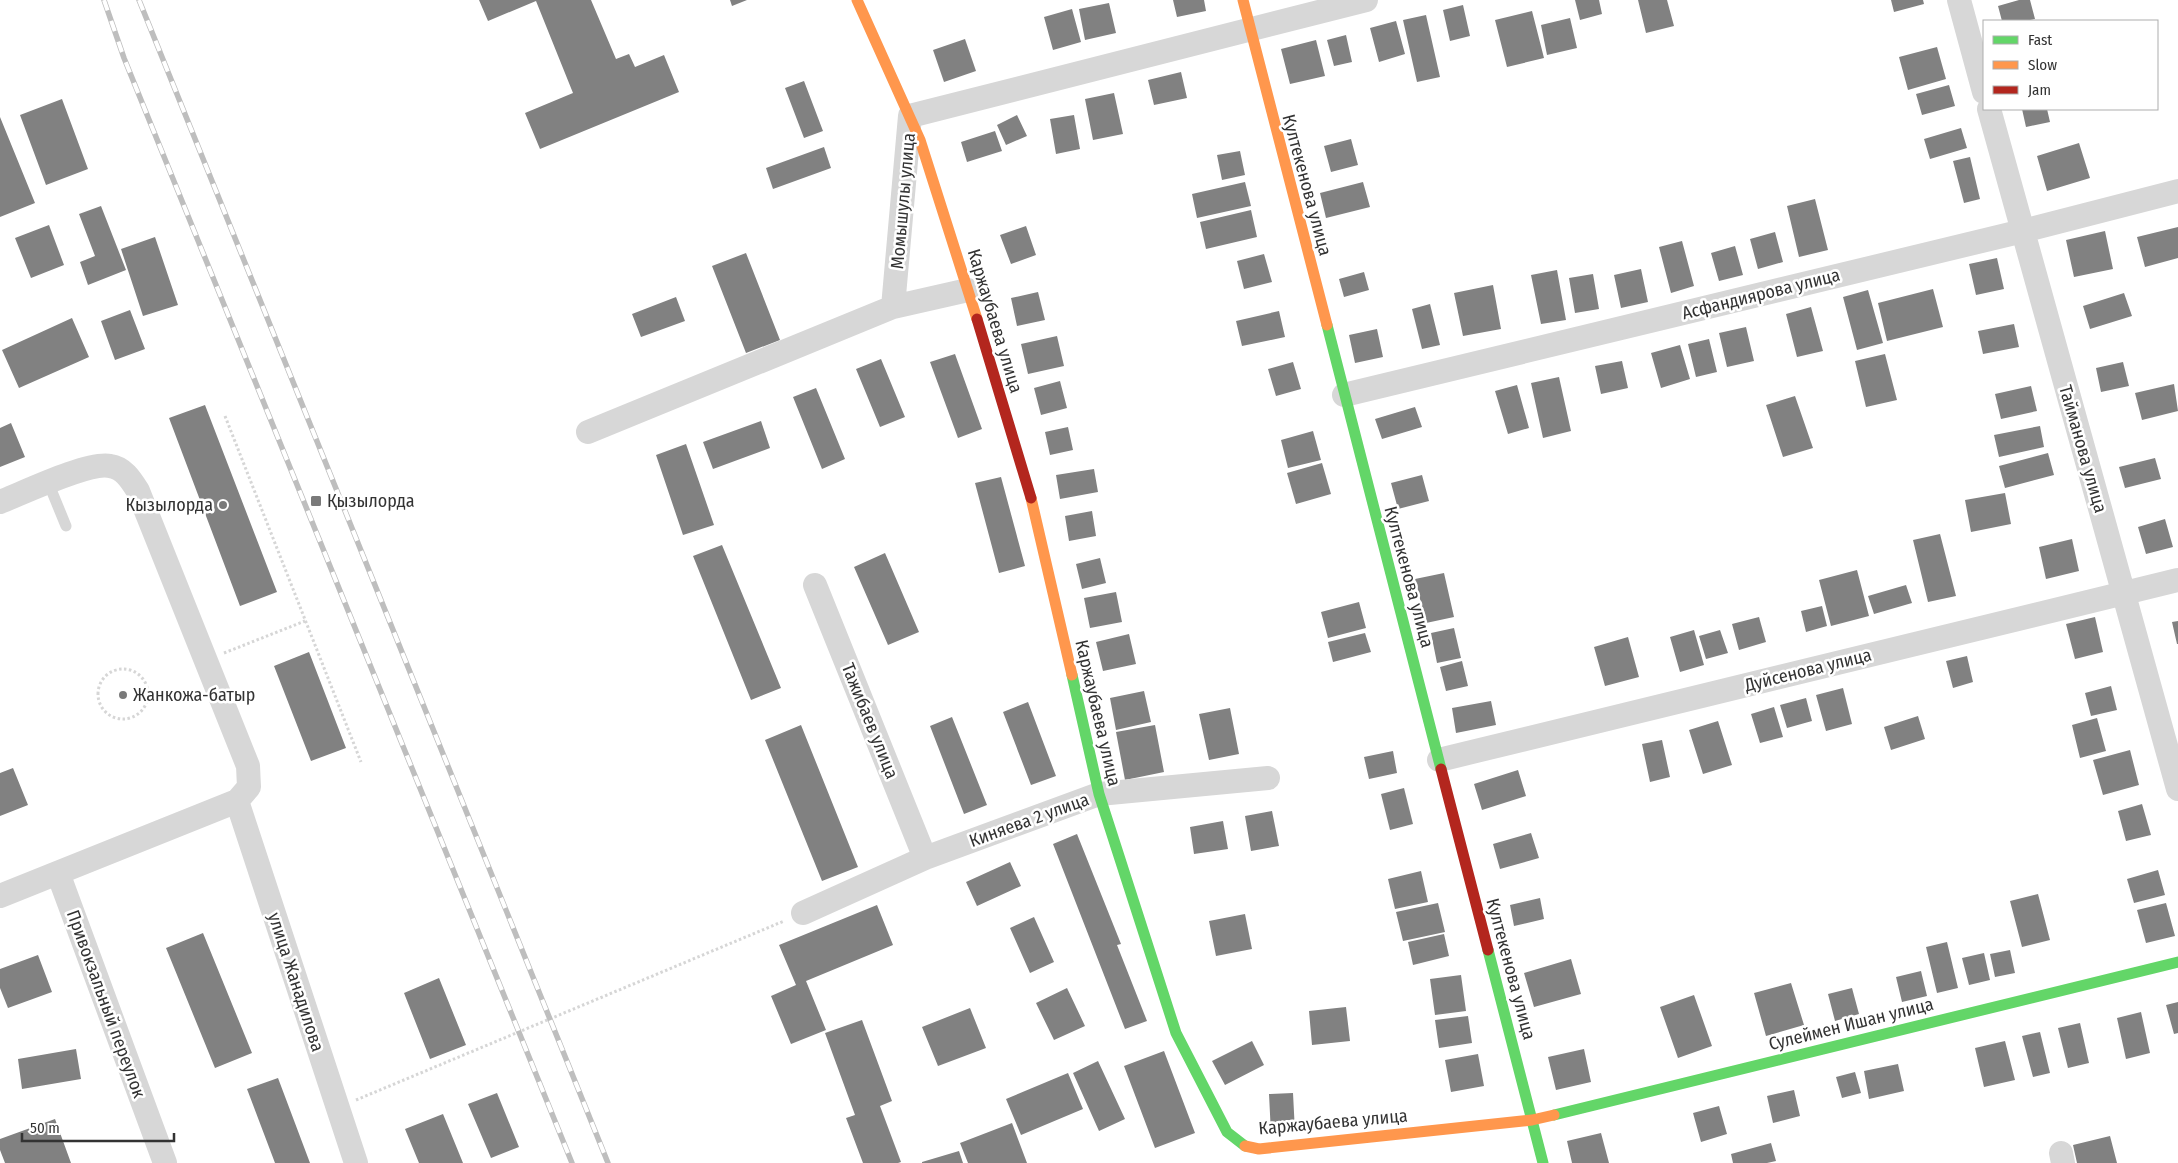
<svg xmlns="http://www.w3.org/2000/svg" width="2178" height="1163" font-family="'Fira Sans Condensed',sans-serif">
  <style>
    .building { fill: #818181 }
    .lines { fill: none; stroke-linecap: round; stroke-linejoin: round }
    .path { stroke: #d6d6d6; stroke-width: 3; stroke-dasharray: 2.5 2.5; stroke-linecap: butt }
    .lane { stroke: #d7d7d7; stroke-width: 11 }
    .street { stroke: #d7d7d7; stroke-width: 24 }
    .fast { stroke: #63d668; stroke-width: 11 }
    .slow { stroke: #ff974d; stroke-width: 11 }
    .jam { stroke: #b3261e; stroke-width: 11 }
    .rail-casing { stroke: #bebebe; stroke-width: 5.5 }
    .rail { stroke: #fff; stroke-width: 4; stroke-dasharray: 11; stroke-linecap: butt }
    .poi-dot { fill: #7a7a7a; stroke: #fff; stroke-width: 2 }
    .labels { text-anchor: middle; stroke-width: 5; stroke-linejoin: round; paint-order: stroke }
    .street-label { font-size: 18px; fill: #333; stroke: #fff }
    .poi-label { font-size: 18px; fill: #333; stroke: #fff; text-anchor: start }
  </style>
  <rect width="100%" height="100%" fill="#fff"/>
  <path class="building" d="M479,0H591L616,59L629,54L635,67L664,55L679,92L540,149L525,113L573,93L536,1L488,21Z
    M730,0H747L732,6Z
    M1173,0H1204L1206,11L1177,17Z
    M1575,0H1599L1602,14L1580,20Z
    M1638,0H1667L1674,26L1646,33Z
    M1891,0H1923L1924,4L1894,12Z
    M2019,0H2030L2035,19L2025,21H2002L1998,6Z
    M1109,3L1116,33L1085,40L1079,9Z
    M1463,5L1470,36L1450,41L1443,10Z
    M1072,9L1081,42L1053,50L1044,17Z
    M1532,11L1544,58L1507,67L1495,20Z
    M1426,15L1440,77L1417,82L1403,20Z
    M1570,18L1577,48L1547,55L1541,25Z
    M1396,21L1405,54L1379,62L1370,28Z
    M1346,35L1352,62L1334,66L1327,40Z
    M965,39L976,71L944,82L933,50Z
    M1316,40L1325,76L1290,84L1281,49Z
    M1937,47L1946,79L1908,90L1899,57Z
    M1181,72L1187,98L1154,105L1148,80Z
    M804,81L823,131L804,138L785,88Z
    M1949,85L1955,106L1922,115L1916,94Z
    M1114,93L1123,134L1093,140L1085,99Z
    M62,99L88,169L46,185L20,115Z
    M2022,109H2047L2050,122L2026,127Z
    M1017,115L1027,136L1006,145L997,125Z
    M1074,115L1080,149L1056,154L1050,119Z
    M0,117L35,203L0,217Z
    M1961,128L1967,148L1930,159L1924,139Z
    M995,131L1002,151L967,162L961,142Z
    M1351,139L1358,165L1331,172L1324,146Z
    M2079,143L2090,178L2047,191L2037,156Z
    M824,147L831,168L773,189L766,168Z
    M1240,151L1245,175L1222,180L1217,155Z
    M1970,157L1980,199L1964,203L1953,161Z
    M1245,182L1251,206L1197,218L1192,194Z
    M1363,182L1370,207L1326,218L1320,193Z
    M1815,199L1828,250L1799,257L1787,206Z
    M101,206L126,270L88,285L80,262L95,256L79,214Z
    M1251,210L1257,237L1206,249L1200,222Z
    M49,225L64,265L31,278L15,238Z
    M1026,226L1036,255L1011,264L1000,235Z
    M2178,227V258L2145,267L2137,237Z
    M2105,231L2113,269L2074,277L2066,240Z
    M1775,232L1783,262L1758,269L1750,239Z
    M155,237L178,305L143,316L121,249Z
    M1682,241L1694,286L1671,293L1659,247Z
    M1735,246L1743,275L1719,281L1711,253Z
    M746,253L780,340L746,353L712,266Z
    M1264,254L1272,282L1244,289L1237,261Z
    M1997,258L2004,289L1976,295L1969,264Z
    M1641,269L1648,302L1621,308L1614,275Z
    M1557,270L1566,320L1541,324L1531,275Z
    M1364,272L1369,290L1344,297L1339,279Z
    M1593,274L1599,309L1575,313L1569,278Z
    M1493,285L1501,329L1463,336L1454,293Z
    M1933,289L1943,327L1887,341L1878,303Z
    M1868,290L1883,343L1857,350L1843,297Z
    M1038,292L1045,320L1017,326L1011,298Z
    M2124,293L2132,316L2090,329L2083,306Z
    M676,297L685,321L641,337L632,314Z
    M1430,304L1440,345L1422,349L1412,309Z
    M1811,307L1823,351L1797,357L1786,314Z
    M130,310L145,349L115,360L101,321Z
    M1279,311L1285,337L1242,346L1236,321Z
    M72,318L89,357L19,388L2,350Z
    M2014,324L2019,347L1983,354L1978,331Z
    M1746,327L1754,361L1727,367L1719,333Z
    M1377,329L1383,357L1355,363L1349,335Z
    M1057,336L1064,366L1028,374L1021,344Z
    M1709,339L1717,372L1696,377L1688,344Z
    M1680,345L1690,379L1661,388L1651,353Z
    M955,354L982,429L958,438L930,362Z
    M1885,354L1897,400L1866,407L1855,361Z
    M881,359L905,417L880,427L856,369Z
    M1622,361L1628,388L1601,394L1595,366Z
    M1293,362L1301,389L1276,396L1268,369Z
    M2123,362L2129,386L2101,392L2096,368Z
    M1559,377L1571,431L1543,438L1531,383Z
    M1060,381L1067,408L1041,415L1034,388Z
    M2174,384L2178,411L2142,420L2135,393Z
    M1517,385L1529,428L1508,434L1495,391Z
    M2031,386L2037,411L2001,419L1995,394Z
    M816,388L845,459L822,469L793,397Z
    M1795,396L1813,448L1783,457L1766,405Z
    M205,405L277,592L240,606L169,418Z
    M1415,407L1422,427L1382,439L1375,419Z
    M761,421L770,448L713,469L703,442Z
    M11,423L25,457L0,467V428Z
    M2040,426L2044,447L1999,457L1994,435Z
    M1068,427L1073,450L1050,455L1045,432Z
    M1313,431L1321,460L1288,468L1281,440Z
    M686,444L714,525L683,535L656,455Z
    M2048,453L2054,475L2005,488L1999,466Z
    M2155,458L2161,479L2125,488L2119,467Z
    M1322,463L1331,494L1296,504L1287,473Z
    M1094,469L1098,492L1060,499L1056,475Z
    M1422,475L1429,501L1398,509L1391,483Z
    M1001,477L1025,566L999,573L975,483Z
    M2005,493L2011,524L1971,532L1965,500Z
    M1092,511L1096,536L1069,541L1065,516Z
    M2165,519L2173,547L2146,554L2138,527Z
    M1940,534L1956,596L1928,602L1913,540Z
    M2072,539L2079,571L2046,579L2039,547Z
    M722,545L781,688L751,700L693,556Z
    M885,553L919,632L888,645L854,567Z
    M1100,558L1106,583L1082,589L1076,564Z
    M1857,570L1869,616L1831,626L1819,580Z
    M1444,573L1454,617L1426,623L1415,579Z
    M1906,585L1912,603L1874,614L1868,596Z
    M1116,592L1122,622L1090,628L1084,598Z
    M1359,602L1366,628L1328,638L1321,612Z
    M1822,606L1827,626L1806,632L1801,611Z
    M1759,617L1766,642L1739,650L1732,624Z
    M2095,617L2103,652L2075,659L2066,624Z
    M2178,621V644H2177L2172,622Z
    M1454,628L1461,658L1437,663L1431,633Z
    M1694,630L1704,665L1680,672L1670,637Z
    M1720,630L1728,653L1706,659L1699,636Z
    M1365,633L1371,652L1333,662L1328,642Z
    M1129,634L1136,664L1103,671L1096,642Z
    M1628,637L1639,677L1605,686L1594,647Z
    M309,652L346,748L311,761L274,666Z
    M1967,656L1973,682L1953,688L1946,661Z
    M1462,661L1468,686L1446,691L1440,667Z
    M2111,686L2117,710L2091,716L2085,693Z
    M1843,688L1852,724L1826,731L1816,695Z
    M1144,691L1151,722L1116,730L1110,698Z
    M1806,698L1812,721L1787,728L1780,705Z
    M1491,701L1496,725L1456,733L1452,708Z
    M1028,702L1056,776L1031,785L1003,712Z
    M1774,707L1783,737L1760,743L1751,714Z
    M1230,708L1239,754L1209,760L1199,714Z
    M1918,716L1925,739L1891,750L1884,727Z
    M952,717L987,805L964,814L930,726Z
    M2097,718L2106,751L2080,758L2072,725Z
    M1718,721L1732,765L1703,774L1689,730Z
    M801,725L858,867L822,881L765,740Z
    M1155,725L1164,772L1125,780L1116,732Z
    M1662,740L1670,777L1650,782L1642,744Z
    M2130,750L2139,785L2103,795L2093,760Z
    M1393,751L1397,773L1369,779L1364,757Z
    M13,768L28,805L0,816V773Z
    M1518,770L1526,796L1482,810L1474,784Z
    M1404,788L1413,824L1390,830L1381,794Z
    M2142,804L2151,835L2126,841L2118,811Z
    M1272,811L1279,846L1251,851L1245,816Z
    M1223,821L1228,849L1194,854L1190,827Z
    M1531,833L1539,858L1500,869L1493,844Z
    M1077,834L1121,944L1117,945L1147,1021L1125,1029L1053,844Z
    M1010,862L1021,886L977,906L966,882Z
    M2158,870L2165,895L2134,903L2127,879Z
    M1421,871L1428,902L1395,909L1388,879Z
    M2038,894L2050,940L2022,947L2010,901Z
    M1540,898L1544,919L1514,926L1510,905Z
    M1438,903L1445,932L1403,941L1396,912Z
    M2166,903L2175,936L2146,943L2137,910Z
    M877,905L893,945L806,981L826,1030L791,1044L771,996L796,985L779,945Z
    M1245,914L1252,949L1216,956L1209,921Z
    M1034,917L1054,962L1030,973L1010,928Z
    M203,933L252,1053L215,1068L166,948Z
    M1444,934L1449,956L1413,965L1408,942Z
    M1947,942L1958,988L1937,993L1926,947Z
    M2010,950L2015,973L1995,977L1990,954Z
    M1984,953L1990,980L1969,985L1962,958Z
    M38,955L52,992L8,1008L0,988V969Z
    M1571,959L1581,994L1534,1007L1524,973Z
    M1921,971L1927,996L1902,1002L1896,977Z
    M1461,975L1466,1011L1435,1015L1430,979Z
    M439,978L466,1045L430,1059L404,993Z
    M1791,983L1804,1025L1766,1036L1754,993Z
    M1067,988L1085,1026L1054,1040L1036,1003Z
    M1852,988L1859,1014L1835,1021L1828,994Z
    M1694,995L1712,1046L1678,1058L1660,1007Z
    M2178,1002V1033L2174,1034L2166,1005Z
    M1346,1007L1350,1041L1312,1045L1309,1011Z
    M970,1008L986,1048L938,1066L922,1027Z
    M2141,1012L2150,1053L2126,1059L2117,1018Z
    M1468,1016L1472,1043L1439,1048L1435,1020Z
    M862,1020L892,1101L880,1106L901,1162L898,1163H863L846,1118L855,1115L825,1033Z
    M2080,1023L2089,1063L2068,1068L2058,1028Z
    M2040,1032L2050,1073L2033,1077L2022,1036Z
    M1252,1041L1264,1065L1225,1085L1212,1061Z
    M2005,1041L2015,1080L1984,1087L1975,1048Z
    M76,1049L81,1079L22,1089L18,1059Z
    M1584,1049L1591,1082L1556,1090L1548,1057Z
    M1164,1051L1195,1133L1155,1148L1124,1066Z
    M1478,1054L1484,1086L1451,1092L1445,1060Z
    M1098,1061L1125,1119L1099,1131L1073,1073Z
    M1898,1064L1904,1091L1869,1099L1864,1071Z
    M1855,1072L1861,1093L1842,1098L1836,1077Z
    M1068,1073L1083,1109L1021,1135L1006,1099Z
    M278,1078L310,1163H275L247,1089Z
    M1794,1090L1800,1116L1773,1123L1767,1096Z
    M497,1093L519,1147L491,1158L468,1104Z
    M1293,1093L1295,1132L1271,1134L1269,1094Z
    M1719,1106L1727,1134L1701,1142L1693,1113Z
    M443,1114L463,1163H419L405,1129Z
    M55,1119L71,1163H5L0,1150V1139Z
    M1012,1123L1027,1163H968L960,1143Z
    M1601,1133L1609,1163H1572L1567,1141Z
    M2110,1136L2117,1163H2077L2073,1145Z
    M1771,1143L1776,1161L1767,1163H1733L1731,1154Z
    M959,1151L963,1163H922V1162Z"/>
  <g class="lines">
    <path class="path" d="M225,416L361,762
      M224,653L305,621
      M98 694a25 25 0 1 1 50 0a25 25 0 1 1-50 0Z
      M356,1100L784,921"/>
    <path class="lane" d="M48,482L66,526"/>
    <path class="street" d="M1959,0L1984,92
      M1989,109L2178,789
      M893,307L968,290
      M1344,395L2023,231L2178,191
      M588,432L893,307L910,116L1366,0
      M0,502C23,493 89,461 110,466C124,468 131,480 138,491L248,766L249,787L237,801L0,896
      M815,585L925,858
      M1439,760L2178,580
      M237,801L356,1163
      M58,873L165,1163
      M803,913L925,858L1099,794L1268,778
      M2061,1153L2063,1163"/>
    <path class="fast" d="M1327,325L1441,769
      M1072,675L1099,794L1176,1033L1227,1132L1245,1146
      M1488,950L1543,1163
      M1554,1115L2178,962"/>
    <path class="slow" d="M857,0L920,140L977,319
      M1243,0L1327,325
      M1031,498L1072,675
      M1245,1146L1259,1149L1532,1120L1554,1115"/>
    <path class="jam" d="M977,319L1031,498
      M1441,769L1488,950"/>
    <g class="rail-casing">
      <path id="rail" d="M104,0L124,58L572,1163
        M139,0L608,1163"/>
    </g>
    <use href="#rail" class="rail"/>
  </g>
  <g class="poi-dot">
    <rect x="310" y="495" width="12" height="12" rx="2.5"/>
    <circle cx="223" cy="505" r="5"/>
    <circle cx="123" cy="695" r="5"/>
  </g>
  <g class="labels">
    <g class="street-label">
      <text transform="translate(1307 185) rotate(75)" y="6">Култекенова улица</text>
      <text transform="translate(903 201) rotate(-85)" y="6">Момышулы улица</text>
      <text transform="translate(1761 294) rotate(-14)" y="6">Асфандиярова улица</text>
      <text transform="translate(995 321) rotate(73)" y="6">Каржаубаева улица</text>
      <text transform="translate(2083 449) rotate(74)" y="6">Тайманова улица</text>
      <text transform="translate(1409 577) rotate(75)" y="6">Култекенова улица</text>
      <text transform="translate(1808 670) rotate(-14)" y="6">Дуйсенова улица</text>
      <text transform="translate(1098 713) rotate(77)" y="6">Каржаубаева улица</text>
      <text transform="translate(870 721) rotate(68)" y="6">Тажибаев улица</text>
      <text transform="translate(1029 820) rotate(-20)" y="6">Киняева 2 улица</text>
      <text transform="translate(1511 969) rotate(75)" y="6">Култекенова улица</text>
      <text transform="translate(296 982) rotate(72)" y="6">улица Жанадилова</text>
      <text transform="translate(106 1004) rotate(70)" y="6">Привокзальный переулок</text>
      <text transform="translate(1851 1024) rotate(-14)" y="6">Сулеймен Ишан улица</text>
      <text transform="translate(1333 1122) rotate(-5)" y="6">Каржаубаева улица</text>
    </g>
    <g class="poi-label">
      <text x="327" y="507">Қызылорда</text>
      <text x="213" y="511" text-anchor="end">Кызылорда</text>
      <text x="133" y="701">Жанкожа-батыр</text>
    </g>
  </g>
  <rect x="1983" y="20" width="175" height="90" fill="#ffffff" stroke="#adadad"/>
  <rect x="1993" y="36" width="25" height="8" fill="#63d668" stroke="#adadad"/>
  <text x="2028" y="45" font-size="15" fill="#333333">Fast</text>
  <rect x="1993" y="61" width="25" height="8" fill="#ff974d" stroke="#adadad"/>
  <text x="2028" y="70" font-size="15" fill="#333333">Slow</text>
  <rect x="1993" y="86" width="25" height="8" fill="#b3261e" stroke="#adadad"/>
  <text x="2028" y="95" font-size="15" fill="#333333">Jam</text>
  <path d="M22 1133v8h152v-8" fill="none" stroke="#333333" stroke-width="2.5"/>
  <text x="30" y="1133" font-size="15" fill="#333333" stroke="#ffffff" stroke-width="4" paint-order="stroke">50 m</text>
</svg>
